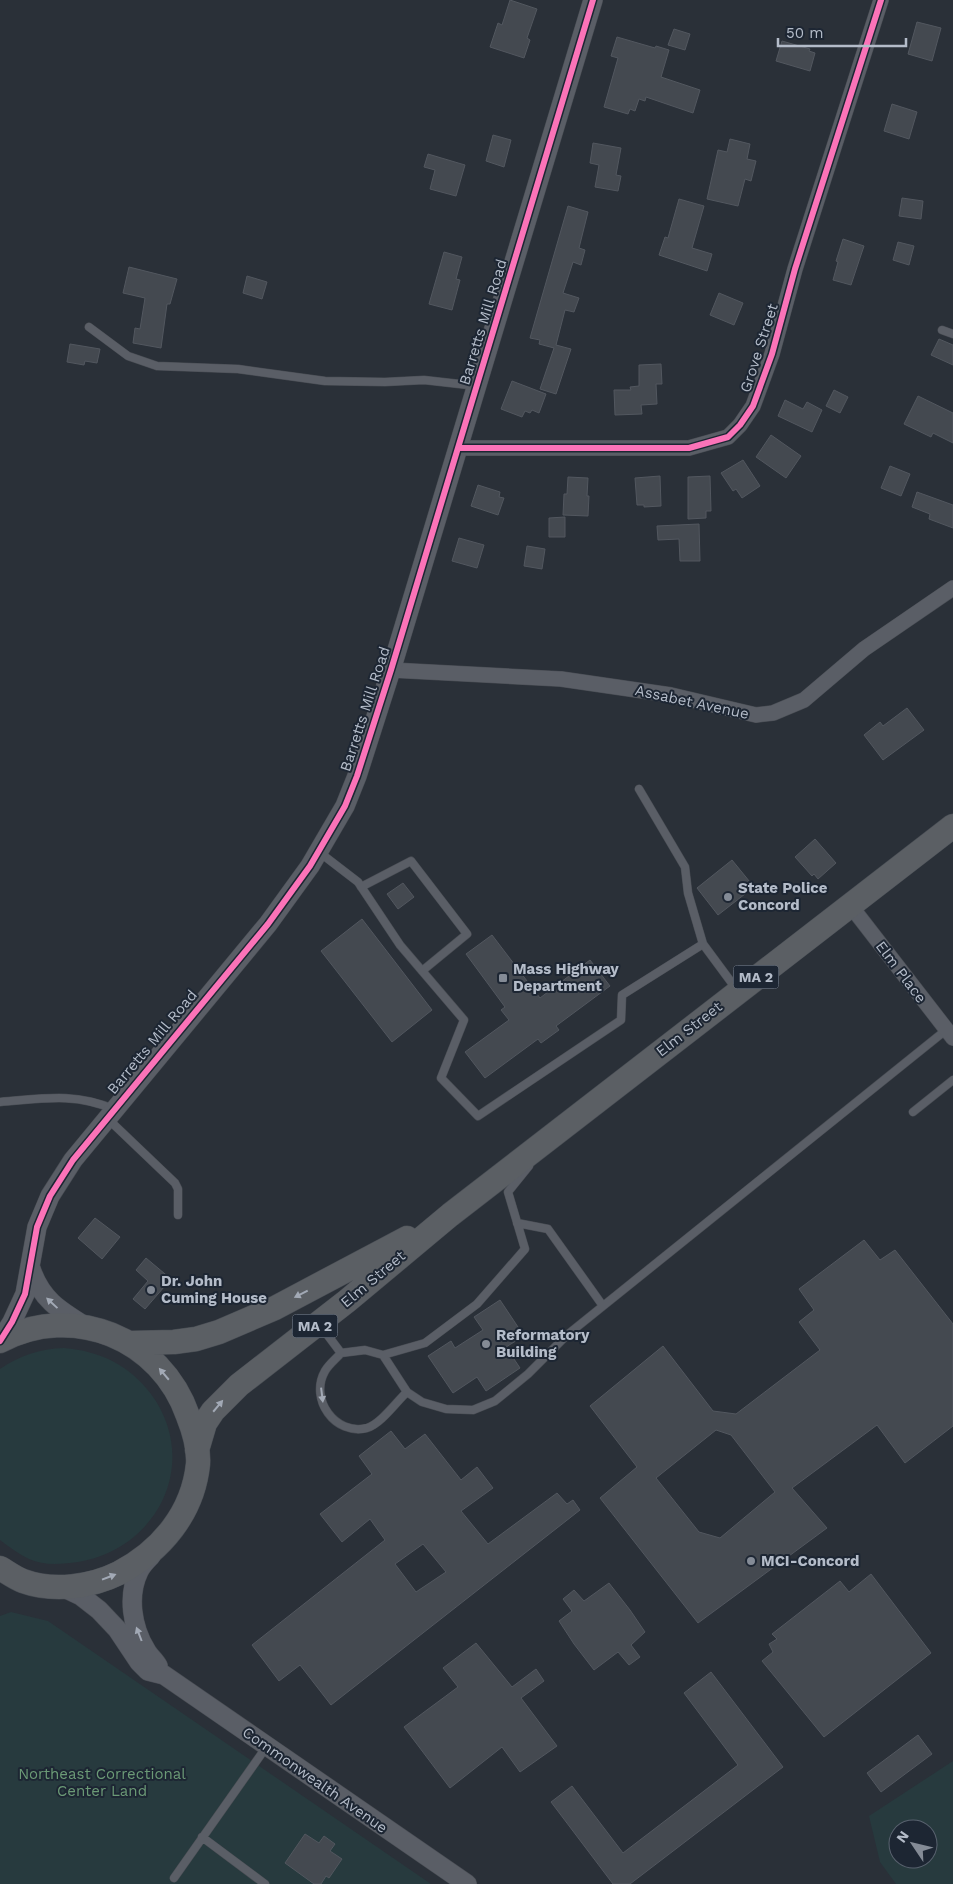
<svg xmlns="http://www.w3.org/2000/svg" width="953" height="1884" font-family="'Work Sans',sans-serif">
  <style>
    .green { fill: #273a3e; fill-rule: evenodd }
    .building { fill: #444950; stroke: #52575f; fill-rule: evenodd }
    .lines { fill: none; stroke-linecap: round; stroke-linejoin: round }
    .service-casing { stroke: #484c53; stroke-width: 9 }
    .minor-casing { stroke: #484c53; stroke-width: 16 }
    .tertiary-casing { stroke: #484c53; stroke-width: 20 }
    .trunk-casing { stroke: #474c53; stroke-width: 25 }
    .service { stroke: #5a5e66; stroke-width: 8 }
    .minor { stroke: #5a5e66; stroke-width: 15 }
    .tertiary { stroke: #5a5e66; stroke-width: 19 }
    .trunk { stroke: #5b5f64; stroke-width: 24 }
    .cycleway-casing { stroke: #1d2633; stroke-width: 9 }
    .cycleway { stroke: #fb73b8; stroke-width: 6 }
    .oneway { fill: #a2a9b5 }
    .poi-dot { fill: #848b96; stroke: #1d2633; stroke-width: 2 }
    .labels { text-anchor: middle; stroke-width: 4; stroke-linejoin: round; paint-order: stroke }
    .shield { fill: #1d2633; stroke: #878f9c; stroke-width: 1 }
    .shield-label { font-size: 14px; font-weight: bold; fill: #b4bcc9 }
    .street-label { font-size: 15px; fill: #b4bcc9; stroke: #1d2633 }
    .poi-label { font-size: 15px; font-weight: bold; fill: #b4bcc9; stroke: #1d2633; text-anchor: start }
    .park-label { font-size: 15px; fill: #6b9a76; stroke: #1d2633 }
  </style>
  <rect width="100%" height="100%" fill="#2a3038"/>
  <path class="green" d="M64,1348C100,1351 129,1365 151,1394C201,1462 158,1549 78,1562C62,1564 44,1566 29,1559C19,1554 9,1547 0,1540V1369C21,1355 39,1349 64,1348Z
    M11,1612L48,1621L431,1884H0V1616Z
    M953,1761V1884H896L880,1862L869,1816ZM898,1829H928V1859H898Z"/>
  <path class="building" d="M510,0L537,9L527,38L530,40L524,58L490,47L498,23L502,25Z
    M917,22L941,28L932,61L908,54Z
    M674,29L690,34L685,50L668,45Z
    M617,37L655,48L656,46L669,50L661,77L700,90L693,113L646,97L645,101L639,99L635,111L630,109L628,114L604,107L618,58L611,56Z
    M782,41L810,49L809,51L815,53L810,71L776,61Z
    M892,104L917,112L909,139L884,131Z
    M493,135L511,140L504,167L486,161Z
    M730,139L750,144L747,159L756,161L751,181L745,179L738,206L707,199L718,150L727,152Z
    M593,143L621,148L616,175L621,176L618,191L595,187L599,165L590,163Z
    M428,154L465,165L456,196L430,189L435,170L424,167Z
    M902,198L923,201L921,219L899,216Z
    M679,199L704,206L692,248L712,254L707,271L659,255L665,237L668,238Z
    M568,206L588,212L579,248L585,250L581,265L573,262L563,293L579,298L574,312L565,310L556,345L571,349L556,394L540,389L554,348L539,344L540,340L530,338Z
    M843,239L864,246L851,285L833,280L838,262L836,261Z
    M898,242L914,246L909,265L893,260Z
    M444,252L462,257L456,279L460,280L452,310L429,304Z
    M129,267L177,279L170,304H167L161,348L133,343L135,328L140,329L145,298L123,293Z
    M247,276L267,282L262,299L243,293Z
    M719,293L743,303L734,325L710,315Z
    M939,339L953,345V365L931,355Z
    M70,344L100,349L97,363L85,361L84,365L67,362Z
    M661,364L662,384H656L657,404L641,405L642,414L615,415L614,390H631L630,387L639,386V365Z
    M512,381L546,394L539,413L532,410L530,413L525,411L522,417L501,409Z
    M834,390L848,397L840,413L826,406Z
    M918,396L953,413V443L933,433L931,437L904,424Z
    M785,400L803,409L807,402L822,410L812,432L778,416Z
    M771,435L801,456L786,478L756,457Z
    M743,460L760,486L742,498L736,489L733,491L721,473Z
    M890,466L910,474L901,496L881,488Z
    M660,476L661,506L644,507V505H637L635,478Z
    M710,476L711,511H706V518L688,519V477Z
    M568,477L588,478L587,496H589L588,516L563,515L564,494H567Z
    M478,485L500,492L499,497L504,498L498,515L471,506Z
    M917,492L953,505V528L929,519L930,514L912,507Z
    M565,517V537H549V518Z
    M699,524L700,561H680L679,539L658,540L657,526Z
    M459,538L484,545L477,568L452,561Z
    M527,546L545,549L542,569L524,566Z
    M907,708L924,730L883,760L864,735L880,722L883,726Z
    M815,839L836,863L818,879L814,874L812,876L795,857Z
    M732,860L754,887L718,915L697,888Z
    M403,883L414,897L398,909L387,894Z
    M362,919L432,1010L392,1042L321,951Z
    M492,935L540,998L590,960L610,986L556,1026L559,1030L541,1043L538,1039L485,1078L465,1052L509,1020L501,1010L505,1007L466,954Z
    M95,1218L120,1237L102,1259L78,1238Z
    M864,1240L880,1260L895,1250L953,1324V1426L905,1463L877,1425L792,1488L827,1528L698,1623L600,1498L637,1467L590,1406L663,1346L713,1411L736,1414L820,1350L799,1322L814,1310L799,1289ZM716,1430L731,1435L775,1492L720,1538L699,1532L656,1478Z
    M146,1258L171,1279L145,1309L133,1299L148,1281L136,1270Z
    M500,1300L524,1336L506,1347L520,1368L486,1391L477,1377L453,1393L428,1356L451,1341L455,1348L483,1330L474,1317Z
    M391,1431L405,1449L425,1434L461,1480L477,1467L493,1488L461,1511L488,1544L557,1493L567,1504L573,1500L580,1510L331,1705L300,1665L279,1681L252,1645L385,1540L370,1519L342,1542L320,1514L372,1474L359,1456ZM423,1544L446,1572L416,1592L395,1564Z
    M871,1574L931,1653L824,1737L762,1661L773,1652L769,1644L777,1639L772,1634L840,1581L849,1592Z
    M609,1583L630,1610L645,1632L631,1645L640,1657L629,1665L618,1652L594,1670L574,1644L559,1621L572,1611L563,1599L574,1590L584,1601Z
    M476,1643L512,1687L536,1669L544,1681L521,1698L557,1746L520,1772L502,1747L450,1788L404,1727L458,1687L443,1668Z
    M711,1672L783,1767L630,1884H613L551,1802L572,1786L623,1853L738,1765L684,1693Z
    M918,1735L932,1754L881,1792L867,1773Z
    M305,1834L319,1843L324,1836L335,1844L330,1851L342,1859L329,1878L326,1876L321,1884H314L285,1863Z"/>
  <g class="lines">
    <g class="service-casing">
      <path id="service" d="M89,327L128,356L157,366L238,369L325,381L385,382L424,380L477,386
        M942,330L953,334
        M639,789L685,867L688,893L703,944
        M319,852L358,882L400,945L464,1020L441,1078L478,1116L621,1020L622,995L703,944L737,990
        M361,887L411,861L467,934L422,971
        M0,1102C41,1099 74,1092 113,1109
        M913,1112L953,1080
        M108,1119L175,1183L178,1189V1215
        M517,1223L548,1229L603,1306
        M320,1325L341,1353L365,1350L383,1355L407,1392L422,1402L446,1409L473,1410L495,1401L528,1374L567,1335L946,1030
        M341,1353C336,1359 329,1364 325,1371C309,1399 335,1436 367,1428C381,1424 397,1401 407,1392
        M383,1355L425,1343L477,1304L525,1249L508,1192L529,1166
        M202,1837L265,1884
        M174,1878L267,1746"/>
    </g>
    <g class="minor-casing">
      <path id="minor" d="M458,448H689L728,437L740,425L753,406L772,354L795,269L881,0
        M391,670L561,679L671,695L756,715L773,713L804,700L864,649L953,588
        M850,905L953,1038"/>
    </g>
    <g class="tertiary-casing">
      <path id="tertiary" d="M31,1269C41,1299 59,1310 85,1326
        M0,1341L12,1322L25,1294L37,1227L50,1196L73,1160L268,924L310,866L345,806L357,776L391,670L593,0
        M151,1556C147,1560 142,1565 139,1571C127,1596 132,1627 146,1650C149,1656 155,1660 158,1666
        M62,1587L81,1596L99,1610L117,1629L139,1662L148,1671L164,1675L467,1884"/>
    </g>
    <g class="trunk-casing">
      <path id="trunk" d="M0,1341C73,1302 161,1338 188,1416C194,1431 199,1448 198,1464C193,1513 161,1551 119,1573C91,1587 53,1592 23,1581C15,1578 7,1572 0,1568
        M130,1343L174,1342L196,1339L219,1332L275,1308L407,1238
        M197,1450L205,1423L213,1411L239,1385L347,1301L450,1215L953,826"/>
    </g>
    <use href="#service" class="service"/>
    <use href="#minor" class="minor"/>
    <use href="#tertiary" class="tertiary"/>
    <use href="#trunk" class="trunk"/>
    <g class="cycleway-casing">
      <path id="cycleway" d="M458,448H689L728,437L740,425L753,406L772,354L795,269L881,0
        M0,1341L12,1322L25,1294L37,1227L50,1196L73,1160L268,924L310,866L345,806L357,776L391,670L593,0"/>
    </g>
    <use href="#cycleway" class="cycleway"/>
  </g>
  <defs><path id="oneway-solid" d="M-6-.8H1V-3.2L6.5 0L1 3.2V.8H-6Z" transform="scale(1.25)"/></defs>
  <g class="oneway">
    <use href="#oneway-solid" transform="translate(301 1294) rotate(153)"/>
    <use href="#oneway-solid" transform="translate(52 1303) rotate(-137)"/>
    <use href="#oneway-solid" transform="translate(164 1374) rotate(-130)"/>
    <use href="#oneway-solid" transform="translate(322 1395) rotate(83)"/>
    <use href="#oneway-solid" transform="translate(218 1406) rotate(-50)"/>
    <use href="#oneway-solid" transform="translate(109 1577) rotate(-21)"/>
    <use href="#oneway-solid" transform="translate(139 1634) rotate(-111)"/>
  </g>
  <g class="poi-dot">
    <circle cx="728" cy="897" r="5"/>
    <rect x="498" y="973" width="10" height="10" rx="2.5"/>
    <circle cx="151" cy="1290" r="5"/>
    <circle cx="486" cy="1344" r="5"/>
    <circle cx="751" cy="1561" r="5"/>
  </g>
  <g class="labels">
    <g class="shield">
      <rect x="733.5" y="965.5" width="45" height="23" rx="4"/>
      <rect x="292.5" y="1314.5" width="45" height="23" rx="4"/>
    </g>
    <g class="shield-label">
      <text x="756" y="982">MA 2</text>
      <text x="315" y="1331">MA 2</text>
    </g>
    <g class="street-label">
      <text transform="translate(483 322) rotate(-73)" y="5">Barretts Mill Road</text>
      <text transform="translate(759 348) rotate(-72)" y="5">Grove Street</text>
      <text transform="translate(692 702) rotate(12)" y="5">Assabet Avenue</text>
      <text transform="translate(365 709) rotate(-72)" y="5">Barretts Mill Road</text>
      <text transform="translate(901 972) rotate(53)" y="5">Elm Place</text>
      <text transform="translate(689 1029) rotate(-38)" y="5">Elm Street</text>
      <text transform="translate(152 1042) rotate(-50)" y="5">Barretts Mill Road</text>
      <text transform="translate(373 1279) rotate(-40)" y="5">Elm Street</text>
      <text transform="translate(315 1780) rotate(35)" y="5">Commonwealth Avenue</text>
    </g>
    <g class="poi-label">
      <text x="738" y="893">State Police<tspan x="738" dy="17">Concord</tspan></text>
      <text x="513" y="974">Mass Highway<tspan x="513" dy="17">Department</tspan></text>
      <text x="161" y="1286">Dr. John<tspan x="161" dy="17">Cuming House</tspan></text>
      <text x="496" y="1340">Reformatory<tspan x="496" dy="17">Building</tspan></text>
      <text x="761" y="1566">MCI-Concord</text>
    </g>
    <g class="park-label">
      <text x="102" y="1779">Northeast Correctional<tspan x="102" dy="17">Center Land</tspan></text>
    </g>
  </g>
  <g transform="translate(913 1844) rotate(305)"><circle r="24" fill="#1d2633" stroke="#59626f"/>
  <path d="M0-4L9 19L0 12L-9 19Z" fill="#848b96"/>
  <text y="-8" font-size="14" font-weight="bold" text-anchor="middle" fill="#b4bcc9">N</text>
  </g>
  <path d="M778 38v8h128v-8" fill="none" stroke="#b4bcc9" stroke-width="2.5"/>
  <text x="786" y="38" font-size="15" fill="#b4bcc9" stroke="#1d2633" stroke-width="4" paint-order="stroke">50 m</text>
</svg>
